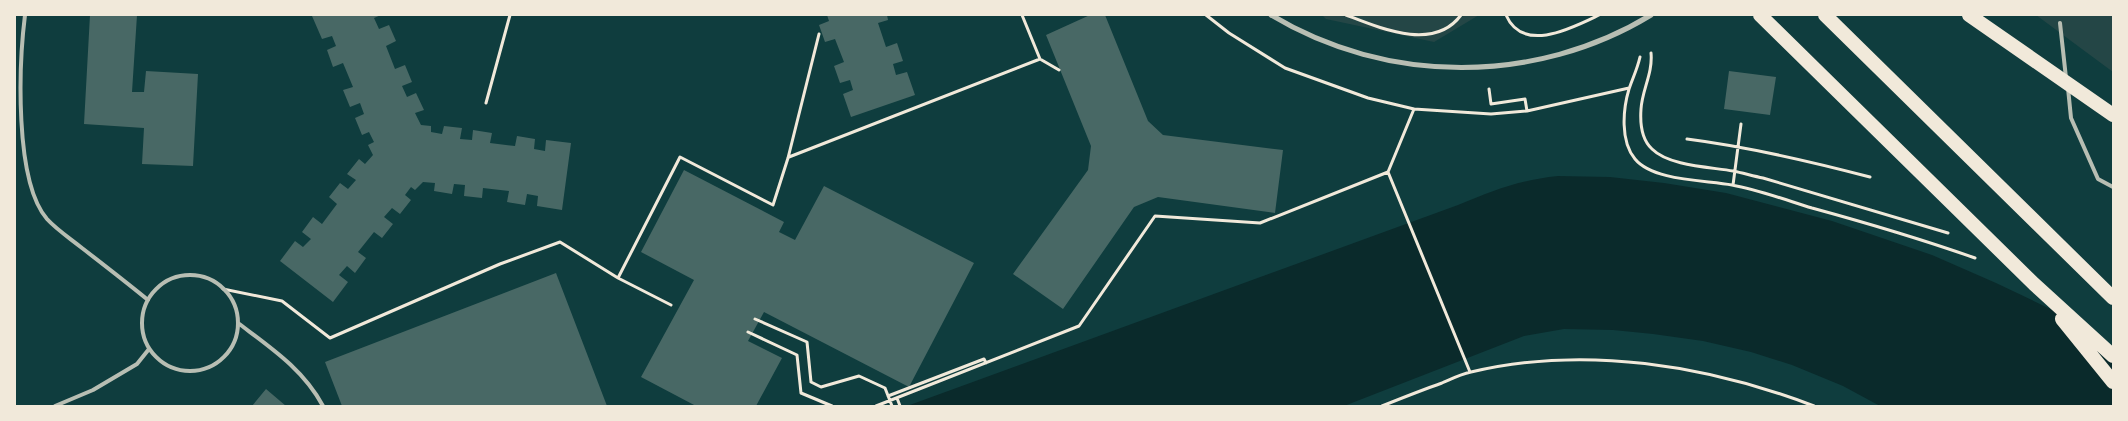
<svg xmlns="http://www.w3.org/2000/svg" width="2128" height="421" font-family="Signika,sans-serif">
  <style>
    .green { fill: #244646 }
    .water { fill: #0a2a2b }
    .building { fill: #486865 }
    .lines { fill: none; stroke-linecap: round; stroke-linejoin: round }
    .path { stroke: #f1e9da; stroke-width: 3 }
    .service { stroke: #b8beb3; stroke-width: 4 }
    .minor { stroke: #b8beb3; stroke-width: 5 }
    .trunk { stroke: #f1e9da; stroke-width: 14 }
  </style>
  <rect width="100%" height="100%" fill="#0f3d3e"/>
  <path class="green" d="M1322,15H1479L1434,42L1326,19Z
    M2036,15H2113V72Z"/>
  <path class="water" d="M1558,176L1610,177L1664,183L1726,193L1832,221L1932,255L1996,283L2061,314L2113,348V406H1880L1843,386L1792,365L1751,352L1703,341L1653,334L1613,330L1564,329L1524,336L1344,406H907L1458,205C1494,190 1519,180 1558,176Z"/>
  <path class="building" d="M90,15H137L132,92H144L146,71L198,74L193,166L142,164L144,128L84,124Z
    M316,15H381L374,18L379,29L389,25L396,41L386,46L395,69L405,65L412,82L402,86L407,97L416,93L424,110L415,113L421,125L431,126V132L442,134L444,126L462,128L460,139L472,140L473,130L492,133L490,143L515,146L517,136L535,139L534,149L545,151L546,140L571,143L562,210L537,206L538,196L527,194L525,205L507,202L509,191L483,188L482,198L464,196L465,185L454,184L452,194L434,191L435,183L423,182L415,190L411,187L405,195L411,200L400,214L392,208L384,217L393,224L382,238L374,232L358,252L366,258L355,273L347,266L339,275L348,282L333,302L280,261L295,241L303,247L311,239L302,232L313,217L322,224L337,204L329,197L340,183L348,189L356,180L347,174L359,159L365,164L373,155L368,145L374,142L369,132L362,135L355,118L364,114L360,103L350,107L343,90L353,87L343,63L333,67L327,50L336,46L332,36L322,39L312,16Z
    M827,15H887L888,20L878,23L886,47L897,43L903,61L893,64L896,75L907,72L915,95L851,117L843,94L853,90L850,80L840,83L834,66L844,62L835,39L825,42L819,25L829,21Z
    M1090,15H1105L1148,121L1163,135L1283,150L1275,213L1158,197L1134,207L1063,309L1013,274L1088,170L1091,146L1046,35Z
    M1729,71L1776,77L1770,115L1724,109Z
    M684,170L784,222L779,232L795,240L824,186L974,263L909,387L764,312L748,341L782,358L756,406H696L641,377L694,280L641,252Z
    M556,273L607,406H342L325,362Z
    M266,389L286,406H252Z"/>
  <g class="lines">
    <path class="path" d="M1022,15L1040,59
      M1206,15L1229,33L1285,68L1368,98L1414,109
      M1346,15C1380,28 1434,52 1461,15
      M1506,15C1523,54 1572,28 1599,15
      M1651,53C1653,73 1642,90 1641,109C1640,123 1641,139 1652,149C1669,166 1710,167 1733,171C1743,173 1753,176 1763,178L1948,233
      M1640,57C1637,70 1633,77 1629,89C1623,109 1620,141 1635,159C1653,181 1705,180 1732,185C1759,190 1786,200 1812,208C1867,223 1921,239 1975,258
      M1489,89L1491,104L1525,99L1527,111
      M486,103L510,15
      M1687,139C1750,147 1809,161 1870,177
      M789,157L1040,59L1059,70
      M1388,172L1470,372
      M1733,185L1741,124
      M618,278L680,157L773,205L788,158L819,34
      M223,289L282,301L330,338L500,264L560,242L618,278L671,305
      M755,319L807,342L811,382L821,387L859,376L885,388L892,406
      M748,332L797,355L801,393L832,406
      M888,396L984,359L986,363
      M897,398L900,406
      M876,406L1079,326L1155,216L1260,223L1388,172L1414,109L1491,114L1527,111L1629,88
      M1382,406C1402,398 1422,390 1442,383C1451,379 1461,374 1471,372C1584,345 1707,365 1814,406"/>
    <path class="service" d="M25,15C19,63 14,181 47,219C57,230 71,239 82,248C104,265 126,282 148,300
      M2060,23L2066,78
      M2068,88L2071,118L2098,179L2113,187
      M142 323a48 48 0 1 1 96 0a48 48 0 1 1-96 0Z
      M238,323C271,348 303,369 323,406
      M55,406L93,390L137,364L149,349"/>
    <path class="minor" d="M1271,15C1387,85 1536,85 1651,15"/>
    <path class="trunk" d="M1760,15L2034,284L2113,356
      M1825,15L2113,298
      M1969,15L2113,115
      M2062,319L2113,382"/>
  </g>
  <rect width="2128" height="421" fill="none" stroke="#f1e9da" stroke-width="32"/>
</svg>
